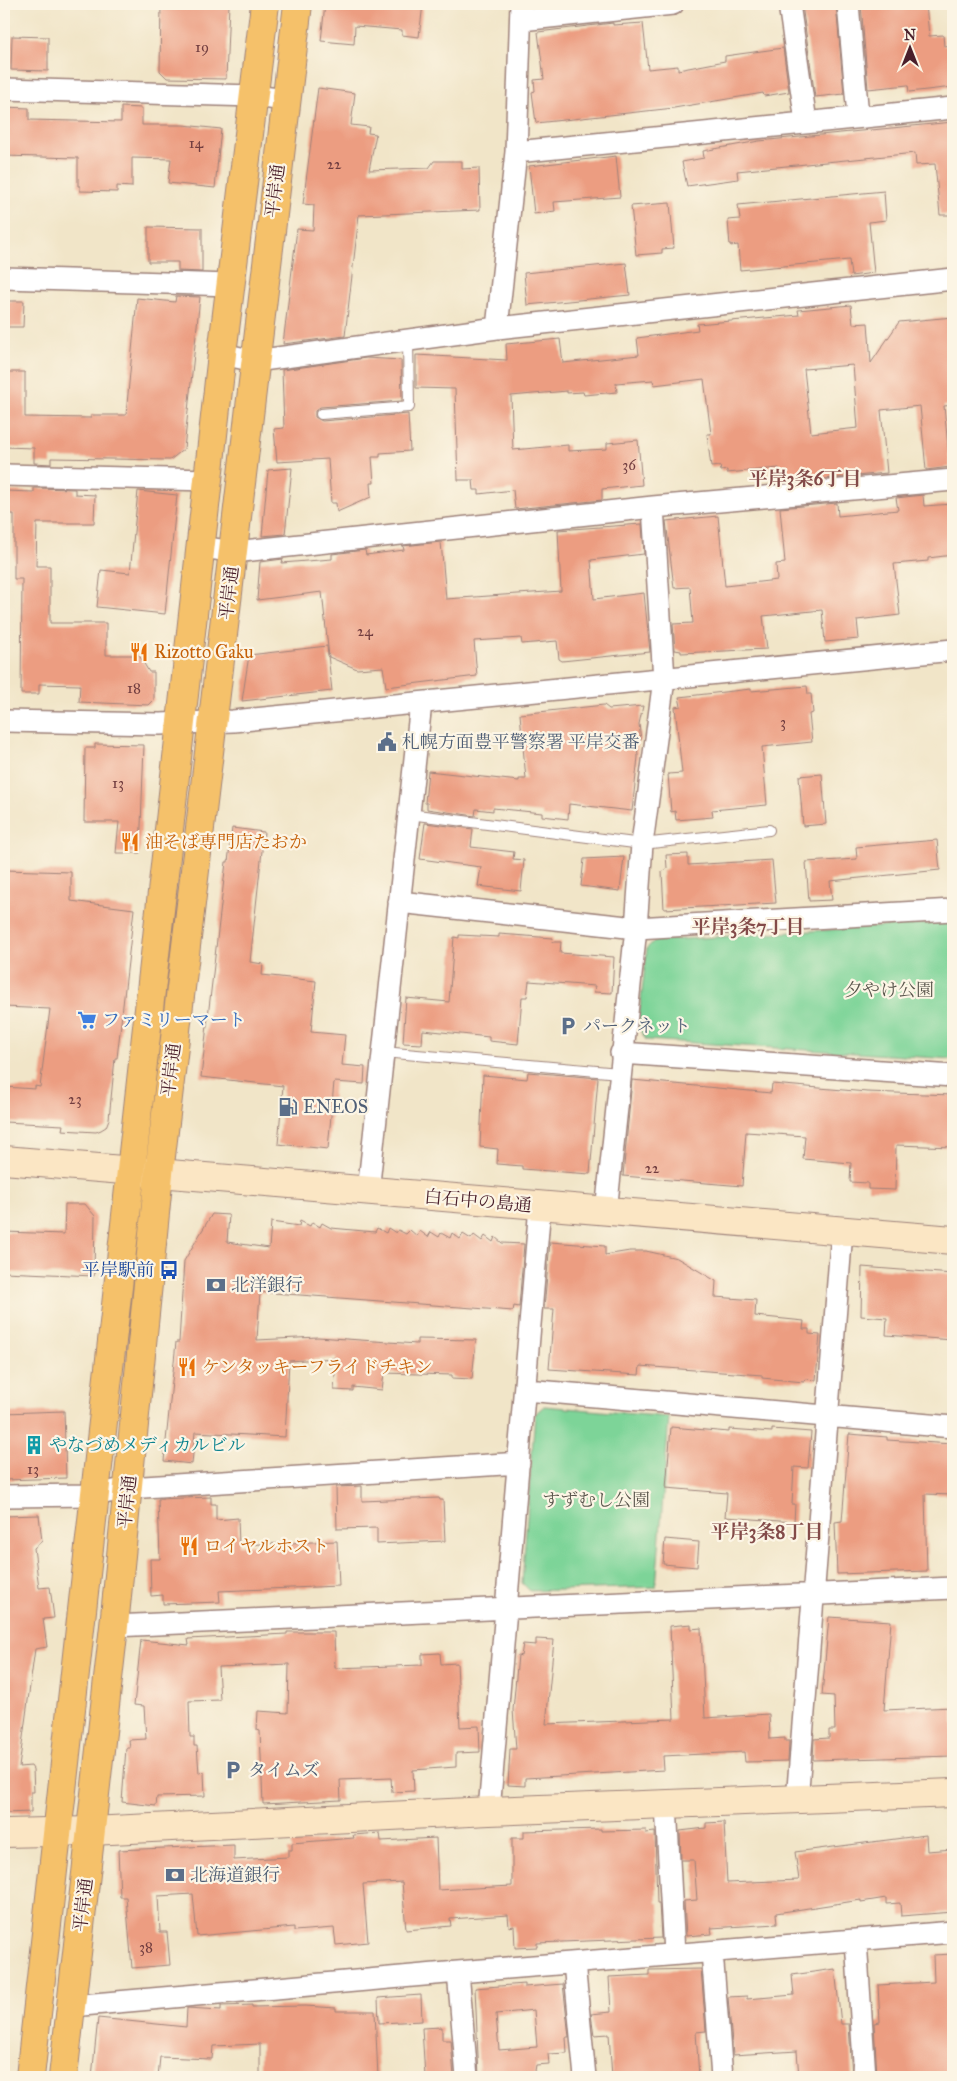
<svg xmlns="http://www.w3.org/2000/svg" width="957" height="2081" font-family="'IM FELL Great Primer','Noto Serif JP',serif">
  <style>
    .green { fill: #7dd498; stroke: #647a62 }
    .building { fill: #ec9d81; fill-rule: evenodd }
    .lines { fill: none; stroke-linecap: round; stroke-linejoin: round }
    .lane-casing { stroke: #9e827a; stroke-width: 12 }
    .street-casing { stroke: #9e827a; stroke-width: 24 }
    .secondary-casing { stroke: #9e827a; stroke-width: 30 }
    .highway-casing { stroke: #9e827a; stroke-width: 30 }
    .lane { stroke: #fff; stroke-width: 10 }
    .street { stroke: #fff; stroke-width: 21 }
    .secondary { stroke: #fbe6c4; stroke-width: 28 }
    .highway { stroke: #f5c16b; stroke-width: 28 }
    .labels { text-anchor: middle; stroke-width: 4.5; stroke-linejoin: round; paint-order: stroke }
    .number-label { font-size: 15px; fill: #723e40 }
    .street-label { font-size: 18px; fill: #4a1f2b; stroke: #fcf5e5 }
    .food-label { font-size: 18px; fill: #c56008; stroke: #fcf5e5; text-anchor: start }
    .service-label { font-size: 18px; fill: #4e5e75; stroke: #fcf5e5; text-anchor: start }
    .park-label { font-size: 18px; fill: #59554c; stroke: #fcf5e5 }
    .shop-label { font-size: 18px; fill: #366cbe; stroke: #fcf5e5; text-anchor: start }
    .transit-label { font-size: 18px; fill: #164399; stroke: #fcf5e5; text-anchor: end }
    .culture-label { font-size: 18px; fill: #0d838f; stroke: #fcf5e5; text-anchor: start }
    .neighbourhood-label { font-size: 19px; font-weight: bold; fill: #834b49; stroke: #fcf5e5 }
  </style>
  <rect width="100%" height="100%" fill="#fcf5e5"/>
  <filter id="ink" filterUnits="userSpaceOnUse"><feTurbulence type="fractalNoise" baseFrequency=".02" numOctaves="2"/><feDisplacementMap in="SourceGraphic" scale="10" xChannelSelector="R" yChannelSelector="G"/><feConvolveMatrix kernelMatrix="1 2 1 2 8 2 1 2 1" color-interpolation-filters="sRGB"/></filter>
  <filter id="wash" filterUnits="userSpaceOnUse"><feTurbulence type="fractalNoise" baseFrequency=".0096" numOctaves="4" result="noise"/><feDisplacementMap in="SourceGraphic" scale="20" xChannelSelector="R" yChannelSelector="G"/><feGaussianBlur stdDeviation="1.12" result="paint"/><feColorMatrix in="noise" values="0 0 0 0 0 0 0 0 0 0 0 0 0 0 0 0 0 1.4 0 .05"/><feComposite in="paint" operator="in"/></filter>
  <g filter="url(#wash)">
    <rect width="100%" height="100%" fill="#f1e5c8"/>
    <path class="green" d="M953,922V1059L646,1040L638,1026L647,948L654,941Z
      M544,1406L669,1417L656,1587L530,1591L522,1583L535,1414Z"/>
    <g id="blocks">
      <path class="building" d="M161,4H229L226,79L167,78L160,71Z
        M325,4H423L419,37L402,35V30L355,26L354,44L321,41Z
        M836,4L844,94L815,97L802,5Z
        M861,4H926L929,36L943,35L944,46L953,45V87L909,92L908,85L868,89Z
        M613,23V25L643,23L648,69L678,66V70L725,61V56L783,48L789,92L764,96L763,93L674,108L536,123L532,92L535,91L534,80L544,79L538,32Z
        M12,36L48,37V71L11,70Z
        M318,88L355,93L351,125L369,127L368,133L376,134L369,170L429,168L434,161H462V169L479,168L480,210L359,215L345,336L283,344L297,229L313,230L314,205L303,204Z
        M4,107L29,108V120L121,122V107L142,108V125H183L221,129L215,188L168,183L171,159L132,158V187L117,186V192L80,191V186H78V158L4,156Z
        M953,122V215H940L935,164L916,165L915,153L737,171L738,179L687,186L682,162L704,158L703,151L759,141Z
        M616,156L620,197L554,202L555,211L534,214L529,166Z
        M884,191L886,220L869,222L874,273L851,276L849,260L740,270L738,245L730,246L728,220L740,219L738,205Z
        M670,203L674,248L662,249V253L636,255L631,206Z
        M148,227L202,228V272L178,271V262H148Z
        M626,263L630,295L527,305L524,273Z
        M176,296L200,297L184,449L170,460L51,458V464L34,463V448L4,447V372H25V417L91,418V415H126L137,298L175,302Z
        M4,301H24L23,327H4Z
        M851,305L853,324L868,323L871,363L899,322L953,317V405L944,406L950,467L926,470L920,406L881,410L887,473L781,483L779,468L727,473V470L721,471L720,466L711,467L707,434H711L704,379L654,385L653,380L616,383L617,392L584,395L583,392L567,393V391L511,396L513,450L568,445V451L607,449V443L638,440L642,485L602,489V500L515,509L513,490L479,494V490H474L473,480H458L455,389L416,388V355L507,360L506,344L560,339L563,363L639,355L637,338L698,330L697,324L799,315L798,310ZM853,365L858,428L811,433L804,369Z
        M366,358L401,360L402,401L320,407L315,411V417L322,421L408,414L410,451L380,453V457H372L374,483H370L371,497L337,512L336,503H331L328,459L277,462L274,429L284,428L282,370Z
        M292,468L285,534L262,536L268,470Z
        M34,488L75,489V494L95,495L94,523H37L36,566H50V623H106V655H139L149,672H154V700L149,705L79,702L80,685L39,684V694H21L22,579H14V514H4V491L34,492Z
        M138,491L177,495L165,614L97,607L101,570L130,573Z
        M923,495L924,506L953,504V555L928,558V561L894,564L900,615L857,620L859,639L825,642L822,610L763,616L767,649L681,653V651L675,650L673,624L693,623L690,587L674,588L666,521L718,516L725,586L777,580L776,564L785,563L780,508L837,503L838,516L898,510L896,498Z
        M642,524L644,554L591,560L594,599L644,593L650,652L562,661L559,659L557,641L522,644L521,638L474,641L477,676L386,687L383,667L357,669L329,657L322,592L257,600L260,562L283,559L282,563L332,559V554L365,550L366,555L404,550L403,546L441,542L446,599L561,591L558,530Z
        M327,646L332,691L242,701L249,655Z
        M807,686L808,694H811L813,713L809,714L812,742L762,747L767,805L712,810L713,817L676,820L675,811L671,812L668,774L682,773L675,707L681,706L679,697L751,689V691Z
        M604,705L609,709L643,706L639,724L641,740L637,743L638,757L632,811L569,804L568,819L542,816V813L493,808V811L476,809L475,816L427,809V803H425L428,771L519,781V779H526L520,714Z
        M95,744L144,745L140,853H116L119,822H84L85,748H95Z
        M822,774L826,824L803,826L799,776Z
        M425,823L473,829L471,847L514,852L513,859L524,860L521,891L478,886L481,867L420,859Z
        M232,828L264,832L250,962L263,964L262,975L316,981L311,1032L345,1035L342,1065L365,1067L364,1084L334,1082L328,1149L278,1144L283,1086L201,1077L226,862H228Z
        M937,840L940,870L830,881L832,900L809,901L806,862L857,859L856,847Z
        M688,854V865L772,860L776,903L664,909L662,872L667,868L666,855Z
        M624,857L620,891L581,886L584,859Z
        M4,870L71,872V901L134,909L117,1058H115L109,1119L106,1127L101,1130L96,1132L62,1130L63,1125L4,1122V1087L35,1089V1086L40,1087L50,1009L4,1007Z
        M499,934L553,938L552,942H561L560,953L614,957L612,993L594,992L595,986L529,981L527,997H522L518,1044L489,1041V1037L423,1030L422,1044L403,1043L406,998L449,1002L454,937L459,938V935L499,937Z
        M528,1072L598,1078L590,1174L522,1169V1166L497,1164L498,1149L480,1147L483,1075L527,1079Z
        M632,1080L771,1093L772,1084L867,1092L953,1095V1147L896,1145L895,1190L868,1189V1183L850,1182L851,1163L803,1159L805,1136L746,1132L742,1186L623,1176Z
        M65,1204H85L95,1216L94,1276L4,1272V1232L64,1234Z
        M212,1214L229,1215L227,1242L269,1248L271,1222L299,1226L300,1221L310,1226L312,1222L320,1227L322,1223L331,1228L375,1232L377,1228L386,1233L388,1228L396,1233L398,1230L406,1234L410,1230L417,1236L420,1231L428,1237L431,1232L439,1237L441,1233L450,1238L452,1233L460,1239L463,1234L471,1239L474,1235L482,1241L485,1236L493,1242L495,1237L502,1243L524,1244L519,1307L514,1306L513,1311L260,1292L257,1340L318,1337L417,1344V1339L476,1340L472,1379L452,1378V1375L384,1373L382,1390L353,1387V1391L334,1390L336,1358L289,1361L285,1437L195,1432L192,1464L164,1461L176,1342H179L184,1261Z
        M550,1242L605,1246V1255L630,1251H646L677,1258L716,1281L715,1297L756,1300L755,1316L804,1321L803,1329H809V1334L820,1335L816,1380L805,1379L804,1382L762,1378V1375L640,1366L639,1375L549,1369L554,1309H544Z
        M862,1267L953,1274V1340L886,1335L887,1318L861,1316Z
        M64,1411L66,1478L4,1480V1413Z
        M671,1427L729,1432V1429L772,1432V1429L811,1432L808,1468L794,1467L792,1504H795L794,1522L725,1517L727,1493L666,1488Z
        M849,1434L887,1437V1440L953,1444V1495L925,1494L927,1571L837,1574L835,1522L842,1521Z
        M362,1486V1501L439,1498L440,1500H443L445,1541L377,1544V1528L337,1529L336,1487Z
        M211,1497V1504H216V1520L238,1518L239,1545L337,1541L339,1586L219,1591L220,1602L163,1604V1595L151,1596L150,1559H160L158,1499Z
        M39,1515L42,1541L34,1548L39,1588L50,1587L54,1618L43,1619L47,1647L35,1649L19,1767L31,1766L33,1769L34,1792H31V1812L4,1813V1516Z
        M665,1539L699,1542L697,1567L663,1564Z
        M829,1617L891,1621L884,1710L953,1707V1756L813,1760L814,1739L829,1738V1730H835L834,1696L822,1695Z
        M691,1624V1629L701,1628L705,1718L769,1714L770,1739L785,1738V1741H789L788,1761L745,1762L744,1752L663,1756L664,1770L525,1778V1786L508,1785L510,1749H516L513,1710L518,1655L521,1656L523,1644L536,1645V1639L554,1640L546,1724L674,1719L670,1626Z
        M287,1632H334L335,1668L422,1665V1654L440,1653L441,1664L457,1663L460,1727L479,1726L480,1752L456,1753V1767L413,1770L414,1791L392,1792L391,1778L340,1780L341,1800L263,1804L260,1731L257,1730L258,1711L288,1713L289,1664L218,1667L220,1700L189,1701L190,1737H194V1746H197L199,1773L204,1772L205,1796L157,1797L156,1806L122,1802L126,1748H130L129,1740L146,1739L144,1706L134,1705L141,1640L189,1645L188,1639L287,1634Z
        M724,1822L727,1883L799,1880L795,1852L926,1835L927,1851L953,1849V1912L901,1916L900,1903L886,1904V1898L861,1902V1900L776,1913L777,1924L711,1928L712,1934L686,1936L684,1901L697,1900L694,1860H681L680,1831L706,1828V1823Z
        M601,1829V1831L646,1830V1833L655,1832L657,1903H659L661,1938L537,1943V1947L515,1948L514,1926L509,1927L508,1915L450,1919L451,1926L406,1930L402,1882L363,1884L368,1942L336,1945L334,1928L294,1931V1927L197,1936L193,1894L158,1896L160,1932H167L170,1965L132,1968L126,1897H120L118,1850L234,1845V1860L288,1857V1850H292V1843L354,1838L353,1835L380,1833L381,1841L436,1838L438,1890L512,1886V1838H524V1831Z
        M953,1954V2075L919,2077L877,2076L874,2023L880,2022L878,1985L934,1982L933,1955Z
        M701,1969L706,2031L696,2032L699,2077H612L609,2034L594,2035L591,2014L611,2012L609,1977L649,1975V1970Z
        M835,1969L841,2024H849L852,2077H799L797,2051L733,2055L728,1997L747,1996V1999L794,1995L792,1975Z
        M524,1984V1987L563,1984L569,2037H566L567,2053L548,2054L549,2064L536,2065L534,2077H479L475,1988ZM534,2010L537,2047L499,2050L496,2014Z
        M421,1995L422,2021L379,2023L378,1998Z
        M252,2005V2007L305,2006L336,2008V2011H375L378,2077H260V2044L213,2046L212,2059L160,2057L158,2077H92L98,2018L186,2027L187,2008L221,2010V2006Z
        M442,2027V2040H451L454,2077H425L422,2028Z"/>
    </g>
  </g>
  <g filter="url(#ink)">
    <use href="#blocks" fill-opacity="0" stroke="#9e827a" stroke-width="1"/>
    <g class="lines">
      <g class="lane-casing">
        <path id="lane" d="M321,414L409,407L408,339
          M409,814L642,844L769,830
          M383,1052L619,1073"/>
      </g>
      <g class="street-casing">
        <path id="street" d="M789,4L806,122
          M848,4L858,116
          M521,20L673,4
          M4,89L254,96L286,100
          M516,152L953,108
          M4,278L231,285
          M497,328L516,152L521,4
          M222,354L255,361L497,328L953,279
          M4,475L209,480
          M202,547L234,552L653,507L953,480
          M4,721L160,724L233,721L953,650
          M399,902L636,928L953,910
          M621,1053L953,1076
          M368,1192L421,703
          M606,1212L636,928L642,844L664,679L653,507
          M526,1390L953,1427
          M4,1496L95,1495L128,1488L519,1463
          M114,1626L953,1588
          M797,1801L842,1231
          M666,1805L674,1954
          M489,1811L540,1206
          M856,1940L865,2077
          M712,1952L722,2077
          M574,1963L585,2077
          M458,1972L467,2077
          M71,2006L458,1972L953,1932"/>
      </g>
      <g class="secondary-casing">
        <path id="secondary" d="M4,1160L953,1240
          M4,1833L91,1831L489,1811L953,1793"/>
      </g>
      <g class="highway-casing">
        <path id="highway" d="M30,2077L222,354L265,4
          M63,2077L114,1626L159,1173L298,4"/>
      </g>
      <use href="#lane" class="lane"/>
      <use href="#street" class="street"/>
      <use href="#secondary" class="secondary"/>
      <use href="#highway" class="highway"/>
    </g>
  </g>
  <defs>
    <g id="restaurant-bare" transform="scale(1.5)"><path d="M-5-6h1v4h1v-4h1v4h1v-4h1v5L-1.5 .5V6h-2V.5L-5-1ZM5-6V6H3V1.5H1.5Q1.5-4 5-6Z" fill="#e8710a" stroke="#fcf5e5" stroke-width="2.5" paint-order="stroke"/></g>
    <g id="civic-bare" transform="scale(1.5)"><path d="M-.6-6.5H3V-4.5H.6V-3L4-1V1h2V6H-6V1h2V-1L-.6-3ZM-1.2 2.5V6h2.4V2.5Z" fill="#5c6f8a" stroke="#fcf5e5" stroke-width="2.5" paint-order="stroke"/></g>
    <g id="supermarket-bare" transform="scale(1.5)"><path d="M-6-5.5h2.5l.6 2H6L4.5 2H-2.5L-4.4-4H-6ZM-1.5 3.2a1.3 1.3 0 1 0 .1 0ZM3 3.2a1.3 1.3 0 1 0 .1 0Z" fill="#3f7fe0" stroke="#fcf5e5" stroke-width="2.5" paint-order="stroke"/></g>
    <g id="parking-bare" transform="scale(1.5)"><path d="M-3.5-5.5H1a3.5 3.5 0 0 1 0 7H-1V5.5H-3.5ZM-1-3.4V-.6H.8a1.4 1.4 0 0 0 0-2.8Z" fill="#5c6f8a" stroke="#fcf5e5" stroke-width="2.5" paint-order="stroke"/></g>
    <g id="fuel-bare" transform="scale(1.5)"><path d="M-5.5-6h7V0h2V4h1.3V-2.5L3-4.5l.8-.8L6-3V5H2.5V1h-1V6h-7ZM-4.2-4.7v3.2H.2V-4.7Z" fill="#5c6f8a" stroke="#fcf5e5" stroke-width="2.5" paint-order="stroke"/></g>
    <g id="bus-bare" transform="scale(1.5)"><path d="M-5-6H5V4H4V6H2V4H-2V6H-4V4H-5ZM-3.5-4V0h7V-4ZM-3.5 1.2v1.5H-2V1.2ZM2 1.2v1.5H3.5V1.2Z" fill="#1a4fb4" stroke="#fcf5e5" stroke-width="2.5" paint-order="stroke"/></g>
    <g id="bank-bare" transform="scale(1.5)"><path d="M-6-4H6V4H-6ZM0-2.3a2.3 2.3 0 1 0 0 4.6a2.3 2.3 0 1 0 0-4.6Z" fill="#5c6f8a" stroke="#fcf5e5" stroke-width="2.5" paint-order="stroke"/></g>
    <g id="building-bare" transform="scale(1.5)"><path d="M-4-6H4V6H1V3H-1V6H-4ZM-2.5-4.3h1.7v1.8h-1.7ZM.8-4.3h1.7v1.8H.8ZM-2.5-1h1.7V.8h-1.7ZM.8-1h1.7V.8H.8Z" fill="#0f9aa8" stroke="#fcf5e5" stroke-width="2.5" paint-order="stroke"/></g>
  </defs>
  <g fill-rule="evenodd">
    <use href="#restaurant-bare" x="139" y="652"/>
    <use href="#civic-bare" x="387" y="742"/>
    <use href="#restaurant-bare" x="130" y="842"/>
    <use href="#supermarket-bare" x="87" y="1020"/>
    <use href="#parking-bare" x="568" y="1026"/>
    <use href="#fuel-bare" x="288" y="1107"/>
    <use href="#bus-bare" x="169" y="1270"/>
    <use href="#bank-bare" x="216" y="1285"/>
    <use href="#restaurant-bare" x="187" y="1367"/>
    <use href="#building-bare" x="34" y="1445"/>
    <use href="#restaurant-bare" x="189" y="1546"/>
    <use href="#parking-bare" x="233" y="1770"/>
    <use href="#bank-bare" x="175" y="1875"/>
  </g>
  <g class="labels">
    <g class="number-label">
      <text x="202" y="52">19</text>
      <text x="196" y="148">14</text>
      <text x="334" y="169">22</text>
      <text x="629" y="470">36</text>
      <text x="365" y="636">24</text>
      <text x="134" y="693">18</text>
      <text x="783" y="727">3</text>
      <text x="118" y="788">13</text>
      <text x="75" y="1104">23</text>
      <text x="652" y="1173">22</text>
      <text x="33" y="1474">13</text>
      <text x="146" y="1952">38</text>
    </g>
    <g class="street-label">
      <text transform="translate(275 191) rotate(-83)" y="6">平岸通</text>
      <text transform="translate(229 593) rotate(-83)" y="6">平岸通</text>
      <text transform="translate(171 1070) rotate(-83)" y="6">平岸通</text>
      <text transform="translate(478 1201) rotate(5)" y="6">白石中の島通</text>
      <text transform="translate(127 1502) rotate(-84)" y="6">平岸通</text>
      <text transform="translate(83 1905) rotate(-83)" y="6">平岸通</text>
    </g>
    <g class="food-label">
      <text x="154" y="658">Rizotto Gaku</text>
      <text x="145" y="848">油そば専門店たおか</text>
      <text x="202" y="1373">ケンタッキーフライドチキン</text>
      <text x="204" y="1552">ロイヤルホスト</text>
    </g>
    <g class="service-label">
      <text x="402" y="748">札幌方面豊平警察署 平岸交番</text>
      <text x="583" y="1032">パークネット</text>
      <text x="303" y="1113">ENEOS</text>
      <text x="231" y="1291">北洋銀行</text>
      <text x="248" y="1776">タイムズ</text>
      <text x="190" y="1881">北海道銀行</text>
    </g>
    <g class="park-label">
      <text x="889" y="996">夕やけ公園</text>
      <text x="596" y="1506">すずむし公園</text>
    </g>
    <g class="shop-label">
      <text x="102" y="1026">ファミリーマート</text>
    </g>
    <g class="transit-label">
      <text x="154" y="1276">平岸駅前</text>
    </g>
    <g class="culture-label">
      <text x="49" y="1451">やなづめメディカルビル</text>
    </g>
    <g class="neighbourhood-label">
      <text x="805" y="485">平岸3条6丁目</text>
      <text x="748" y="933">平岸3条7丁目</text>
      <text x="767" y="1538">平岸3条8丁目</text>
    </g>
  </g>
  <rect width="957" height="2081" fill="none" stroke="#fcf5e5" stroke-width="20"/>
  <g transform="translate(910 48)" stroke="#fcf5e5" stroke-width="4" paint-order="stroke">
  <path d="M0-4L9 19L0 12L-9 19Z" fill="#4a1f2b"/>
  <text y="-8" font-size="14" font-weight="bold" text-anchor="middle" fill="#4a1f2b">N</text>
  </g>
</svg>
